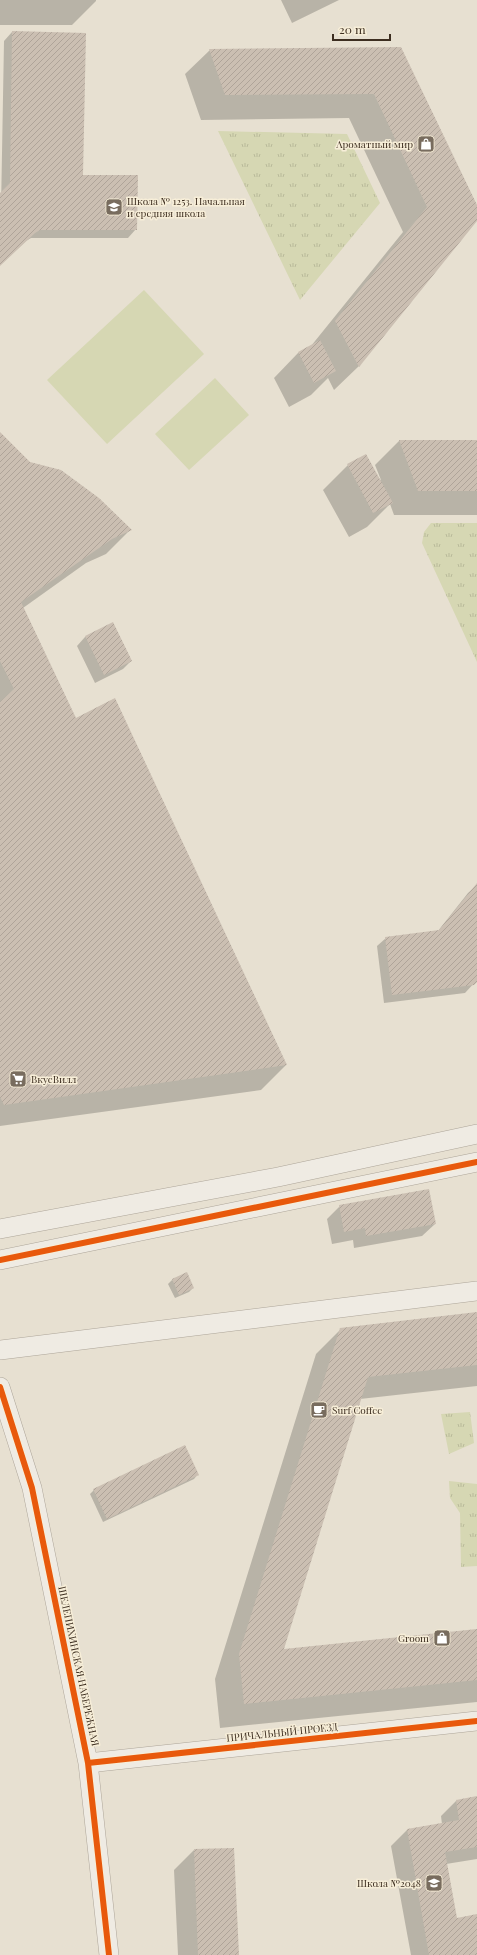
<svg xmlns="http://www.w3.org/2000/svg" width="477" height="1955" font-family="'Playfair Display',serif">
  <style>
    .grass { fill: #d6d7b3 }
    .park { fill: url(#park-tufts) }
    .shadow { fill: #0003 }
    .building { fill: url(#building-hatch) }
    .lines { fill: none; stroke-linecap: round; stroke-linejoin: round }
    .minor-casing { stroke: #ada599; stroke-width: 20 }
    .minor { stroke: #efebe3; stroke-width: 19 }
    .cycleway-casing { stroke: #f7eed8; stroke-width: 8 }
    .cycleway { stroke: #e8590c; stroke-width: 6 }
    .labels { text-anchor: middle; stroke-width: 3; stroke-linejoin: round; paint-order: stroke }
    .poi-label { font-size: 10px; fill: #3d2e20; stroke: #f7eed8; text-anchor: end }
    .street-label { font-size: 10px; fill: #3d2e20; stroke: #f7eed8 }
  </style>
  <defs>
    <pattern id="park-tufts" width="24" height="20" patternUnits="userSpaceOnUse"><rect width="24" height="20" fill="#d6d7b3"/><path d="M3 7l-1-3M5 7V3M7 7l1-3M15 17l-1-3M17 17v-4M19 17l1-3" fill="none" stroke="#b9b99a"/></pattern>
    <pattern id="building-hatch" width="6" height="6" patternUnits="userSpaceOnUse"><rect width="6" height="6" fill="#cbbfb2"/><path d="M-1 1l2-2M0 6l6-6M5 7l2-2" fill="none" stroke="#afa499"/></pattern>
  </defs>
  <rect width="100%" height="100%" fill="#e7e0d1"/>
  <path class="grass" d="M144,290L204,354L107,444L47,380Z
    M215,378L249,415L189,470L155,434Z"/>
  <path class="park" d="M218,131L347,134L380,203L300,300Z
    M431,523H477V662L422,543L424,532Z
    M470,1412L474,1443L449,1454L441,1414Z
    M449,1481L477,1484V1566L461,1567L460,1513L450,1498Z"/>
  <path class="shadow" d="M0,0H96V1L72,25H0Z
    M281,0H339L292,23Z
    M12,32L82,176L136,229L128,238H31L26,241L0,265L4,41Z
    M400,48L477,207V219L359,366L334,390L328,378L311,395L289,407L274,378L298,353L311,346L403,232L349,118L201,120L185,74L210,50Z
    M0,434L30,463L130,530L106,554L86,563L23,608L75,719L114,699L286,1065L261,1090L0,1126Z
    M399,441H477V515H394L390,504L367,527L349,537L323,490L348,465L381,480L375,465Z
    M113,624L131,661L123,669L95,683L77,646L85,637Z
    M477,885V980L465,993L384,1003L377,946L386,938L438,931L468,893Z
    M340,1206L435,1224L422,1236L354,1248L353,1240L332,1244L327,1219Z
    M172,1280L193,1288L189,1292L175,1298L168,1284Z
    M477,1313V1386L360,1399L283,1650L477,1630V1702L220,1728L215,1679L316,1354L341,1329Z
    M198,1474L194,1479L103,1522L90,1494L94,1490Z
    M477,1797V1859L446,1864L456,1919L477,1955H411L391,1846L407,1830L442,1824L441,1816L456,1801Z
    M194,1850L238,1955H178L174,1870Z"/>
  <path class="building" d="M12,31L86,33L83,175H138L137,230H40L35,233L0,266V193L10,183Z
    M401,47L477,205V221L359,367L335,321L427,207L374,94L225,95L209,49Z
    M320,340L336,371L314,383L298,352Z
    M0,432L30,462L61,470L99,498L132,530L112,539L21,602L76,718L115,698L287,1065L4,1105L0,1097V702L14,689L0,661Z
    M399,440H477V491H418Z
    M366,454L393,503L373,513L347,464Z
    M113,622L132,661L104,675L85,636Z
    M477,883V982L474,985L392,995L385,937L439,930Z
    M429,1189L436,1224L366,1236L365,1228L344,1232L339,1205Z
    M187,1272L194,1288L179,1295L172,1279Z
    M477,1312V1365L368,1377L284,1649L477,1629V1680L244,1704L239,1654L340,1328Z
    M185,1445L199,1475L107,1519L93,1489Z
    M477,1796V1847L445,1852L457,1918L477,1914V1955H429L407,1829L459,1820L456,1800Z
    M234,1848L239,1955H198L194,1849Z"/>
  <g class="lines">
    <g class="minor-casing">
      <path id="minor" d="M0,1229L278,1177L477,1134
        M0,1260L477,1162
        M0,1350L477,1291
        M0,1387L32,1488L88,1763L109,1955
        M88,1763L477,1721"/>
    </g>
    <use href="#minor" class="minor"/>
    <g class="cycleway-casing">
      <path id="cycleway" d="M0,1260L477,1162
        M0,1387L32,1488L88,1763L109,1955
        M88,1763L477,1721"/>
    </g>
    <use href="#cycleway" class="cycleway"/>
  </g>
  <defs>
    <g id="shop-square" transform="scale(0.9)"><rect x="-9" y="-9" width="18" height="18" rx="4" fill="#786c5e" stroke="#f7eed8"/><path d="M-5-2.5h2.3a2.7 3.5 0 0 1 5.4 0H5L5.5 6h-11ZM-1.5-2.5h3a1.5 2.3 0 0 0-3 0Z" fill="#fff"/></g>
    <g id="school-square" transform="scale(0.9)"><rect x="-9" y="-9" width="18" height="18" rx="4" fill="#786c5e" stroke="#f7eed8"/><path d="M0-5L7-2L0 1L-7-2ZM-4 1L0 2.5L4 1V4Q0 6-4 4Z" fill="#fff"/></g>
    <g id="supermarket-square" transform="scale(0.9)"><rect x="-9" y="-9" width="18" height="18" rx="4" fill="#786c5e" stroke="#f7eed8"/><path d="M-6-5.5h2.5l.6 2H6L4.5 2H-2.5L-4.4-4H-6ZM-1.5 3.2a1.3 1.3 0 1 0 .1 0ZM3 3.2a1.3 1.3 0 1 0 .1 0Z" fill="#fff"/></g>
    <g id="cafe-square" transform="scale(0.9)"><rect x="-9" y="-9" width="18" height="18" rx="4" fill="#786c5e" stroke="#f7eed8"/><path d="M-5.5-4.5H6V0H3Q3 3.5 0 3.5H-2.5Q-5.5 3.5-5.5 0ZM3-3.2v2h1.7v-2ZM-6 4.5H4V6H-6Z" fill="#fff"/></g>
  </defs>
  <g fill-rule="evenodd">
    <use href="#shop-square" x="426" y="144"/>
    <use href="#school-square" x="114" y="207"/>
    <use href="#supermarket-square" x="18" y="1079"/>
    <use href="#cafe-square" x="319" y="1410"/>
    <use href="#shop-square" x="442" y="1638"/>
    <use href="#school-square" x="434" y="1883"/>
  </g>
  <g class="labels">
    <g class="poi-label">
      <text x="413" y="148">Ароматный мир</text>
      <text x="127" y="205" text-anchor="start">Школа № 1253. Начальная<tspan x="127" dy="12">и средняя школа</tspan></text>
      <text x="31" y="1083" text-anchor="start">ВкусВилл</text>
      <text x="332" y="1414" text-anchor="start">Surf Coffee</text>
      <text x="429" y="1642">Groom</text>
      <text x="421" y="1887">Школа №2048</text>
    </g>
    <g class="street-label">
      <text transform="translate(79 1666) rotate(78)" y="4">ШЕЛЕПИХИНСКАЯ НАБЕРЕЖНАЯ</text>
      <text transform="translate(282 1732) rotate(-6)" y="4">ПРИЧАЛЬНЫЙ ПРОЕЗД</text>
    </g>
  </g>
  <path d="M333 34v6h57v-6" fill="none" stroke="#3d2e20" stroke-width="2"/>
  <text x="339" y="34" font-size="12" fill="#3d2e20" stroke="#f7eed8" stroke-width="3" paint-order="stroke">20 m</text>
</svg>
